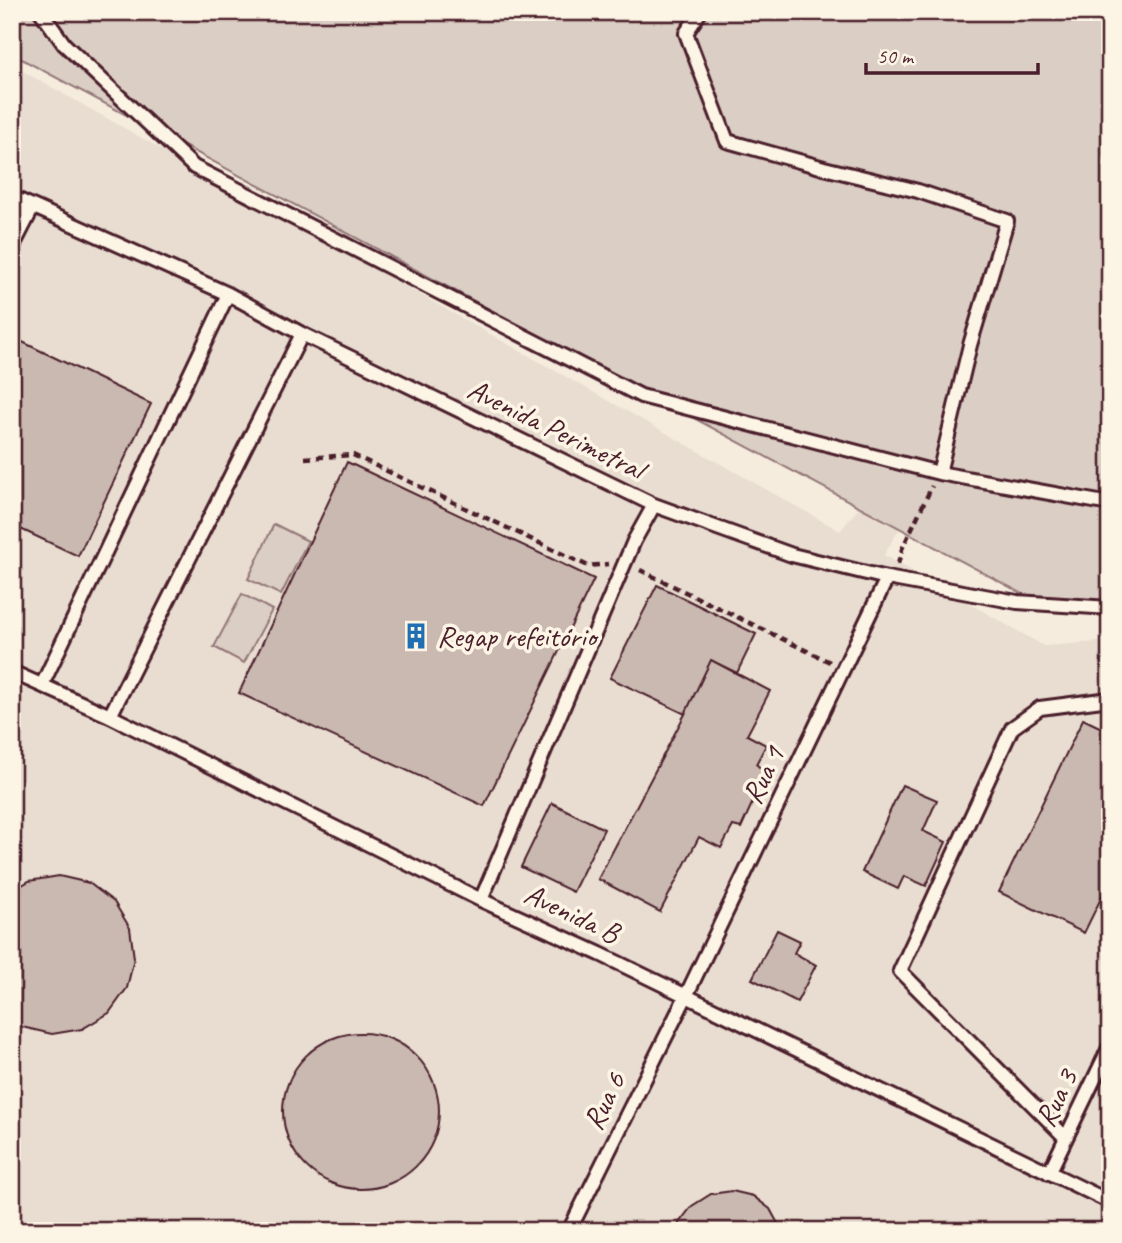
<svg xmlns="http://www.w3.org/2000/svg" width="1122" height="1243" font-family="Caveat,sans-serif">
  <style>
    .built { fill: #e8ddd0 }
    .green { fill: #dbcec4; stroke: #927678; stroke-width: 2 }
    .building { fill: #cab9b1; stroke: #4a1f2b; stroke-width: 2 }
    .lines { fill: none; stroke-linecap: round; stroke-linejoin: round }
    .lane-casing { stroke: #4a1f2b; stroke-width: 18 }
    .path { stroke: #4a1f2b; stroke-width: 4.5; stroke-dasharray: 7 5; stroke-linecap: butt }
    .lane { stroke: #fcf5e5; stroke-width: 12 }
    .labels { text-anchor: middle; stroke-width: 7; stroke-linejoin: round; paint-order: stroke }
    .street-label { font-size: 30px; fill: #4a1f2b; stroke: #fcf5e5 }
    .poi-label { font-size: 30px; fill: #4a1f2b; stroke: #fcf5e5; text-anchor: start }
  </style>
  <rect width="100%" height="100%" fill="#f5ecde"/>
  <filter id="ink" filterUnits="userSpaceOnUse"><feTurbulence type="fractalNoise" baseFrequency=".0143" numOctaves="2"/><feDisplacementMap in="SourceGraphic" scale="14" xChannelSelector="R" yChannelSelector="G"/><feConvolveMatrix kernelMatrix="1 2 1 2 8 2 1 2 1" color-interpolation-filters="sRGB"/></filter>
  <g filter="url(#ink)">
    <path class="built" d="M12,65L840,531L931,418L949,443L884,555L1044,646L1110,641V1231H12Z"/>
    <path class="green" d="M12,12H1110V600L1038,602L12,54Z
      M274,524L308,541L281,595L248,579Z
      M242,594L272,610L244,663L214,647Z"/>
    <path class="building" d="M12,337L151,404L78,556L12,525Z
      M347,462L594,579L484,806L239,693Z
      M657,585L756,634L737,673L711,660L685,714L610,678Z
      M711,660L770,691L747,735L766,745L756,764L766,773L741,828L733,826L721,848L699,837L660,912L598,879L685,714Z
      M1083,719L1110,732V880L1084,933L999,892Z
      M902,785L937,800L923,831L946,842L926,886L904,876L898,889L862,872Z
      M552,803L604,829L573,892L521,867Z
      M59,876L89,883L114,902L130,928L134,958L127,988L109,1013L82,1029L52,1034L22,1027L12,1019V891L29,881Z
      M777,930L800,941L794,953L816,965L797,1002L752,979Z
      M283 1111a78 78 0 1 1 156 0a78 78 0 1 1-156 0Z
      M1110,1068V1083L1104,1080Z
      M732,1191L753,1196L770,1209L782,1231H677L679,1223L692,1206L711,1194Z"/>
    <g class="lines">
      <g class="lane-casing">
        <path id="lane" d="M41,12L64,44L194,167L641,396L939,473L1110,504
          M700,12L686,33L727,141L824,168L918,191L1007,221L970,345L939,473
          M12,197L228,294L302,334L654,505L792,555L887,578L1017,602L1110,608
          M12,212L33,207
          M12,248L33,207
          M12,672L110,716L481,900L600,954L1110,1202
          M42,685L228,294
          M110,716L302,334
          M481,900L634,541L654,505
          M1066,1138L900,971L1012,728L1040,708L1110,699
          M1049,1173L1110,1046
          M569,1231L686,996L887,578"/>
      </g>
      <path class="path" d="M305,458L353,455L588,566L608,564
        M898,564L902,549L932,486
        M640,570L830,662"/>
      <use href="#lane" class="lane"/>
    </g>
  </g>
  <defs>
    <g id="building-bare" transform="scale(2.1)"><path d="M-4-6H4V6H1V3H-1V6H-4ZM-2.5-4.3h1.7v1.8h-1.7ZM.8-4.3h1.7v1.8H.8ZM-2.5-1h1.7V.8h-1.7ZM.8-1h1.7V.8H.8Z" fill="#1f6fb2" stroke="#fcf5e5" stroke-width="2.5" paint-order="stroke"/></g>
  </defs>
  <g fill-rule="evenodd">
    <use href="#building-bare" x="416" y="636"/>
  </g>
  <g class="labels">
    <g class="street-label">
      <text transform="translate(556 429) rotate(26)" y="10">Avenida Perimetral</text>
      <text transform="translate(763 775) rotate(-64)" y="10">Rua 1</text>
      <text transform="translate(572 913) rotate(25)" y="10">Avenida B</text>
      <text transform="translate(1056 1098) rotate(-64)" y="10">Rua 3</text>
      <text transform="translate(604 1101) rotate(-64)" y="10">Rua 6</text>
    </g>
    <g class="poi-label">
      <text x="437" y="646">Regap refeitório</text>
    </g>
  </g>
  <rect width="1122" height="1243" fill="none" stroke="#fcf5e5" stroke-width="42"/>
  <rect x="21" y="21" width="1080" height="1201" fill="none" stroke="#4a1f2b" stroke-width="2.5" filter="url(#ink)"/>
  <path d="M866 63v10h172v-10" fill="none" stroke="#4a1f2b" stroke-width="3.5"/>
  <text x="877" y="63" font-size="21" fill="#4a1f2b" stroke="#fcf5e5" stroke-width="5" paint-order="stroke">50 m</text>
</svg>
